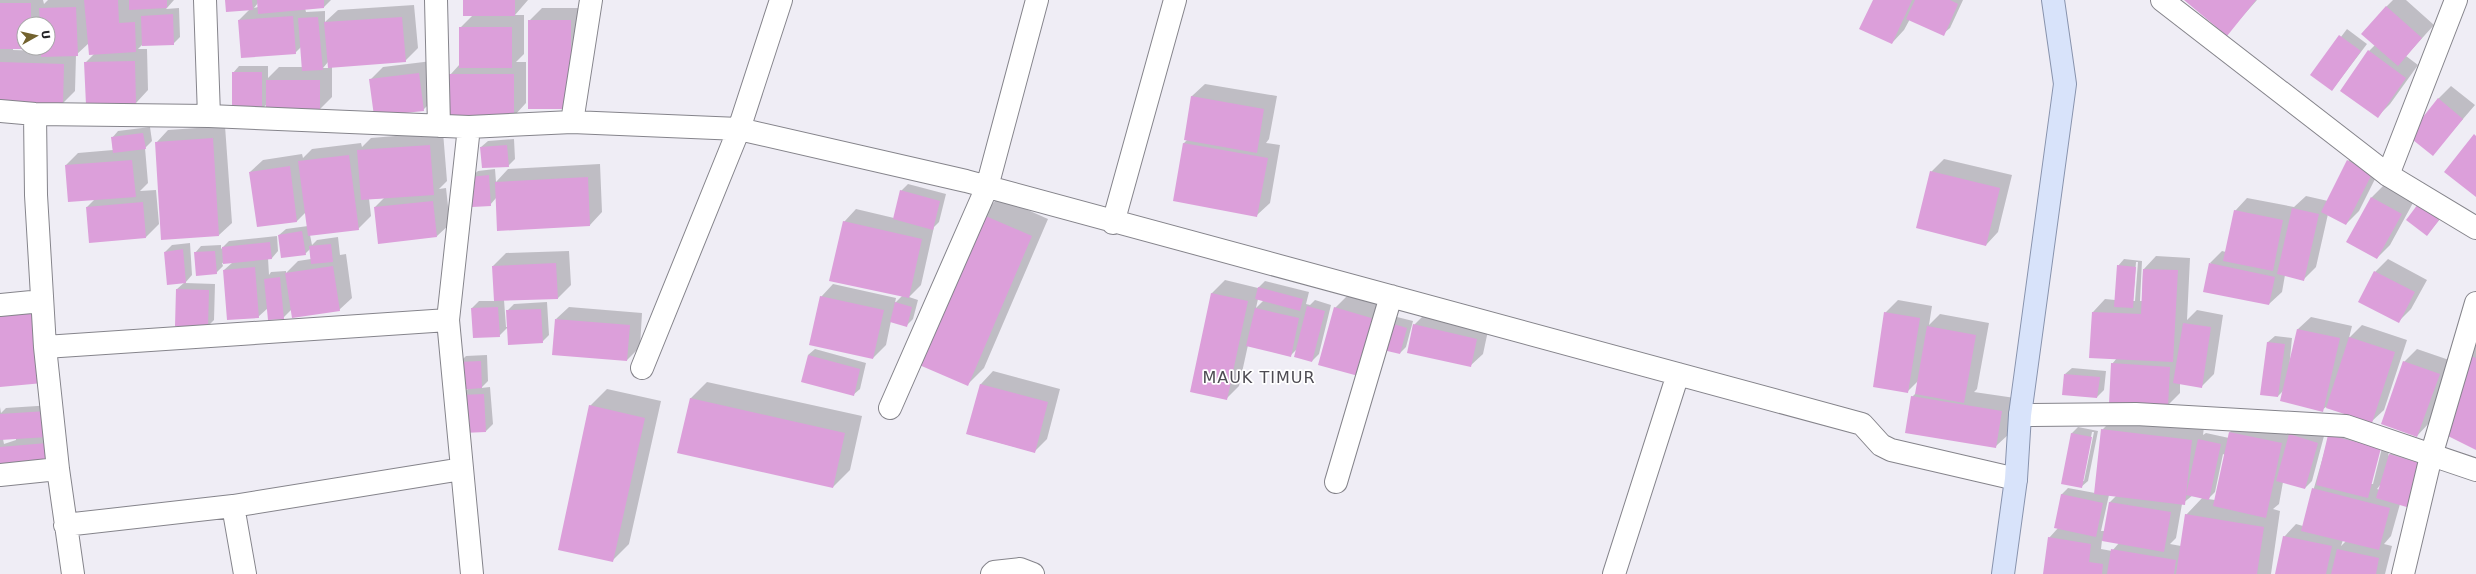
<svg xmlns="http://www.w3.org/2000/svg" width="2476" height="574" font-family="'DejaVu Sans',sans-serif">
  <style>
    .shadow { fill: #0003; fill-rule: evenodd }
    .building { fill: #dc9fda }
    .lines { fill: none; stroke-linecap: round; stroke-linejoin: round }
    .lane-casing { stroke: #85848b; stroke-width: 24 }
    .street-casing { stroke: #85848b; stroke-width: 24 }
    .primary-casing { stroke: #8893ad; stroke-width: 24 }
    .lane { stroke: #fff; stroke-width: 22 }
    .street { stroke: #fff; stroke-width: 22 }
    .primary { stroke: #d8e3fa; stroke-width: 22 }
    .labels { text-anchor: middle; stroke-width: 3.5; stroke-linejoin: round; paint-order: stroke }
    .quarter-label { font-size: 16px; letter-spacing: 1px; fill: #4e4c53; stroke: #fff }
  </style>
  <rect width="100%" height="100%" fill="#efedf5"/>
  <path class="shadow" d="M0,0H43L44,4L48,0H174L166,9L179,8L180,37L173,44L142,45L138,49H147L148,90L136,103L85,63L95,53L89,43L76,55L75,91L63,103L0,101ZM24,24H48V48H42V51L13,50V48H28H24Z
    M226,0H331L324,7L305,8L306,12L325,11V22L338,10L414,5L418,48L405,61L332,66V97L319,110L267,104L262,109L233,73L239,66H268V78L279,67H303L301,47L295,53L239,20L250,9ZM258,3V7L254,8ZM328,62L329,68H323Z
    M464,0H528L515,15H524V54L516,62H526V103L514,116L450,75L460,64V28L473,15Z
    M1874,0H1963L1950,28L1943,34L1910,19L1904,30L1892,43Z
    M2185,0H2257L2227,34Z
    M2393,0H2406L2434,25L2406,56L2418,65L2390,104L2378,116L2369,51L2375,45L2386,7Z
    M542,8H584L571,108L529,21Z
    M2347,29L2367,44L2332,90L2312,75Z
    M432,61L436,97L423,110L370,80L383,67Z
    M1205,84L1277,96L1269,139L1266,143L1280,145L1270,203L1257,215L1174,200L1184,143L1187,140L1192,96Z
    M2451,86L2475,105L2433,154L2438,99Z
    M225,126L232,223L219,235L156,143L168,130Z
    M150,127L152,141L145,148L148,183L140,191L156,190L159,224L146,237L90,242L87,207L95,199L66,165L78,153L113,150L112,138L118,131Z
    M443,132L447,181L439,189L446,188L450,224L437,236L375,207L384,198L369,199L371,216L358,229L310,235L312,245L317,240L338,237L340,255L346,254L352,298L339,310H291L283,318L268,308L258,317L224,270L233,262L222,263L223,266L216,273L195,253L201,246L221,245V249L229,241L277,236L278,251L272,258H268L269,275L271,272L286,271V273L298,261L311,259L310,249L305,254L279,235L286,229L308,226L306,212L297,221L258,226L250,172L263,160L302,154L303,158L312,149L361,143L362,147L371,138Z
    M514,139L515,159L508,166L481,147L488,141Z
    M2361,148L2384,161L2359,211L2346,224L2328,214L2316,267L2303,280L2285,275L2282,292L2269,304L2210,263L2222,251L2226,252L2235,211L2247,198L2294,207L2306,196L2328,201L2348,161Z
    M1944,159L2012,175L1998,232L1986,245L1931,172Z
    M600,164L602,212L590,225L496,198L490,205L471,177L478,171L495,169L496,182L508,169Z
    M908,184L946,194L939,222L934,227L921,285L909,297L918,300L913,319L906,326L891,321L886,345L873,358L821,297L833,284L896,298L895,303L902,296L844,222L856,209L894,218L901,191Z
    M2384,185L2414,201L2390,245L2377,258L2372,197Z
    M999,197L1048,219L984,368L967,385L982,214Z
    M2418,204L2445,213L2427,235Z
    M190,243L192,275L185,283L215,284L214,320L208,326L177,289L185,282L165,252L172,245Z
    M569,251L571,285L558,298L504,300L506,327H508L507,311L514,304L547,302L549,335L542,342L508,327L499,336L472,308L479,301H495L493,266L506,253Z
    M2156,256L2190,258L2187,320L2197,310L2223,315L2214,374L2201,387L2180,383V393L2167,406L2112,364L2117,358L2093,312L2105,299L2115,300L2118,266L2124,259L2142,261L2140,301H2142L2143,270ZM2136,262H2138L2135,301H2133Z
    M2388,259L2427,280L2411,309L2398,322L2375,272Z
    M1225,280L1258,288L1265,281L1309,292L1306,304L1310,305L1315,300L1331,305L1319,354L1312,361L1297,349L1290,356L1248,345L1239,386L1226,399L1191,391L1212,293ZM1258,299L1264,300L1256,308Z
    M1348,295L1390,307L1375,363L1335,308Z
    M1898,300L1932,306L1929,325L1940,314L1989,323L1977,389L1974,392L2015,398L2009,434L1996,446L1912,397L1916,393L1918,381L1907,392L1885,313Z
    M569,307L642,313L640,347L627,360L556,319Z
    M1427,312L1489,326L1483,354L1470,366L1414,325Z
    M1397,317L1413,321L1406,347L1400,353L1390,324Z
    M2311,317L2352,326L2349,338L2362,325L2407,340L2384,410L2371,422L2326,407L2322,410L2284,390L2278,396L2268,342L2275,336L2292,338L2289,369L2298,329Z
    M2476,341V449L2443,433Z
    M815,349L866,363L860,389L853,395L808,355Z
    M2417,349L2452,361L2429,423L2417,436L2404,362Z
    M487,355L488,381L481,388L490,387L493,424L486,431L461,395L469,388L459,363L466,356Z
    M2072,368L2106,371L2104,390L2097,397L2065,374Z
    M993,371L1060,389L1047,439L1034,452L968,434L981,384Z
    M707,382L862,416L850,470L833,487L690,399Z
    M607,389L661,401L629,544L612,561L590,406Z
    M53,405L56,458L0,461V407L1,413L6,408ZM16,438V440L4,444L3,439Z
    M2115,417L2204,427L2203,435L2206,433L2229,438L2230,432L2242,419L2297,428L2324,436L2312,481L2305,488L2283,482L2279,504L2273,509L2280,511L2271,574H2044L2049,538L2058,528L2062,494L2068,488L2095,493L2102,430ZM2223,454L2225,455L2215,500L2208,499L2215,492ZM2109,495L2116,496L2110,502L2105,531H2101ZM2193,495L2203,497L2186,515L2181,546L2170,544L2176,538L2182,504ZM2102,540L2119,543L2112,551L2101,549Z
    M2078,427L2098,431L2088,481L2081,487L2072,433ZM2092,432H2094L2084,481H2082Z
    M2329,436H2393L2388,456L2402,442L2435,451L2400,504L2391,536L2384,544L2392,546L2385,574H2276L2284,537L2296,524L2303,526ZM2381,443L2383,444L2373,484H2371ZM2381,484L2380,490L2377,489ZM2343,540L2346,541L2341,546Z"/>
  <path class="building" d="M84,0H118L119,23L135,22L136,52L89,55Z
    M129,0H167V8L129,10Z
    M225,0H252L253,10L226,12Z
    M257,0H324V8L258,14Z
    M463,0H515V16H463Z
    M1873,0H1912L1892,44L1859,29Z
    M1915,0H1950L1958,4L1944,36L1906,19Z
    M2184,0H2256L2227,36Z
    M0,3H31V24H24V49H0Z
    M2386,6L2422,38L2398,66L2361,34Z
    M76,7L78,56L41,57V48H48V24H40L39,8Z
    M173,14L174,45L142,46L141,16Z
    M293,16L296,54L241,58L238,20Z
    M318,17L323,70L302,71L298,18Z
    M402,17L406,62L328,68L324,22Z
    M528,20H571V109H528Z
    M459,27H512V68H459Z
    M2339,35L2361,51L2332,91L2310,75Z
    M2368,50L2406,78L2378,118L2340,91Z
    M135,61L136,104L86,105L84,62Z
    M0,62L64,64L63,104L0,102Z
    M232,72H262V110H232Z
    M419,73L424,111L374,116L369,79Z
    M449,74H514V117H448Z
    M266,80H320V111H266Z
    M1191,96L1264,109L1257,153L1184,140Z
    M2438,98L2463,119L2433,156L2408,136Z
    M143,133L146,149L113,153L111,137Z
    M2474,134L2476,136V197L2444,172Z
    M213,138L219,236L161,240L155,142Z
    M1183,143L1268,158L1257,217L1173,201Z
    M430,145L434,195L361,200L357,150Z
    M507,145L509,167L482,168L480,147Z
    M349,155L359,230L308,236L298,161Z
    M132,160L136,197L68,202L65,165Z
    M2347,160L2372,174L2346,225L2321,212Z
    M290,166L297,222L257,227L249,172Z
    M1930,171L2000,188L1986,246L1916,228Z
    M489,175L491,206L472,207L470,177Z
    M588,177L590,226L497,231L495,182Z
    M900,190L940,201L933,230L893,219Z
    M2371,197L2402,214L2377,259L2346,242Z
    M433,201L437,237L378,244L374,207Z
    M143,202L146,238L89,243L86,207Z
    M2418,204L2439,220L2427,236L2406,220Z
    M2292,208L2319,214L2304,281L2277,274Z
    M2234,210L2283,220L2273,271L2223,261Z
    M981,214L1032,236L968,386L917,364Z
    M843,221L922,239L909,298L829,281Z
    M302,231L306,255L281,258L278,235Z
    M270,242L272,259L223,264L222,247Z
    M331,244L333,262L311,264L309,246Z
    M183,249L186,283L167,285L164,252Z
    M215,251L217,274L196,276L194,252Z
    M556,263L558,299L494,301L492,266Z
    M2209,263L2275,277L2269,305L2203,292Z
    M2117,265L2136,267L2133,308L2114,307Z
    M333,266L340,311L292,318L285,273Z
    M255,267L259,318L227,320L223,270Z
    M2143,269L2178,270L2173,362L2089,358L2092,312L2141,314Z
    M2374,271L2415,292L2399,323L2358,302Z
    M280,277L284,319L268,320L264,279Z
    M1258,287L1303,299L1300,311L1255,299Z
    M176,289L209,290L208,327L175,326Z
    M1211,293L1248,301L1227,400L1190,392Z
    M820,296L884,310L873,359L809,345Z
    M895,302L912,307L907,327L890,322Z
    M1307,306L1325,311L1312,362L1294,357Z
    M498,307L500,337L473,338L471,308Z
    M1334,307L1378,320L1362,377L1318,365Z
    M1255,308L1299,318L1291,357L1246,346Z
    M541,309L543,343L508,345L506,310Z
    M36,311L43,383L0,387V315Z
    M1884,312L1920,318L1908,393L1873,387Z
    M555,319L630,325L627,361L552,355Z
    M1390,323L1407,328L1400,354L1383,350Z
    M2183,323L2211,327L2202,388L2173,383Z
    M1413,324L1477,339L1471,367L1407,353Z
    M1927,326L1976,335L1964,403L1915,394Z
    M2297,329L2340,338L2323,412L2280,401Z
    M2349,337L2395,352L2372,423L2326,408Z
    M2267,342L2285,344L2278,397L2260,395Z
    M2462,353L2476,358V450L2442,433Z
    M808,355L860,369L854,396L801,382Z
    M481,361L482,388L459,390L458,362Z
    M2403,361L2440,374L2417,437L2381,424Z
    M2111,363L2170,367L2168,407L2109,404Z
    M2064,374L2100,377L2097,398L2062,395Z
    M980,384L1048,402L1035,453L966,434Z
    M484,394L486,432L462,433L460,395Z
    M1911,396L2002,411L1996,448L1905,433Z
    M690,398L845,433L833,488L677,453Z
    M589,405L645,418L613,562L558,550Z
    M47,411L48,437L0,440V414Z
    M2101,429L2192,440L2185,505L2094,494Z
    M2229,432L2282,443L2266,518L2213,506Z
    M2071,433L2092,437L2082,488L2061,484Z
    M2289,434L2318,443L2305,489L2276,481Z
    M2328,435L2381,448L2368,498L2316,485Z
    M2198,439L2221,444L2209,500L2186,495Z
    M47,443L49,466L0,467V447Z
    M2389,454L2423,464L2410,508L2376,498Z
    M2312,488L2390,508L2379,550L2301,531Z
    M2061,494L2103,503L2096,537L2054,528Z
    M2109,502L2171,512L2164,552L2102,541Z
    M2185,514L2264,527L2257,574H2176Z
    M2283,536L2332,546L2326,574H2275Z
    M2048,537L2091,544L2089,562L2103,564L2102,574H2043Z
    M2111,549L2176,560L2174,574H2107Z
    M2337,549L2379,558L2376,574H2331Z"/>
  <g class="lines">
    <g class="lane-casing">
      <path id="lane" d="M2388,175L2456,0
        M992,574L994,572L1020,569L1033,574"/>
    </g>
    <g class="street-casing">
      <path id="street" d="M205,0L209,116
        M436,0L439,126
        M2162,0L2388,175L2476,228
        M0,111L35,114L209,116L469,127L572,122L739,129L966,181L1862,424L1881,445L1891,450L2016,479
        M35,114L36,195L45,347L448,320
        M572,122L591,0
        M469,127L448,320L472,574
        M1113,223L1175,0
        M0,305L42,301
        M45,347L58,469L73,574
        M642,368L739,129L781,0
        M890,408L987,187L1037,0
        M2020,415L2136,414L2346,426L2476,470
        M0,475L58,469
        M1336,482L1391,296
        M65,525L233,506
        M245,574L233,506L462,469
        M1614,574L1678,374
        M2403,574L2431,456L2476,303"/>
    </g>
    <g class="primary-casing">
      <path id="primary" d="M2003,574L2016,479L2020,415L2065,84L2053,0"/>
    </g>
    <use href="#lane" class="lane"/>
    <use href="#street" class="street"/>
    <use href="#primary" class="primary"/>
  </g>
  <g class="labels">
    <g class="quarter-label">
      <text x="1259" y="383">MAUK TIMUR</text>
    </g>
  </g>
  <g transform="translate(36 36) rotate(82)"><circle r="19" fill="#ffffff" stroke="#a7a7a8"/>
  <path d="M0-3L7 15L0 10L-7 15Z" fill="#72622f"/>
  <text y="-6" font-size="11" font-weight="bold" text-anchor="middle" fill="#232326">U</text>
  </g>
</svg>
